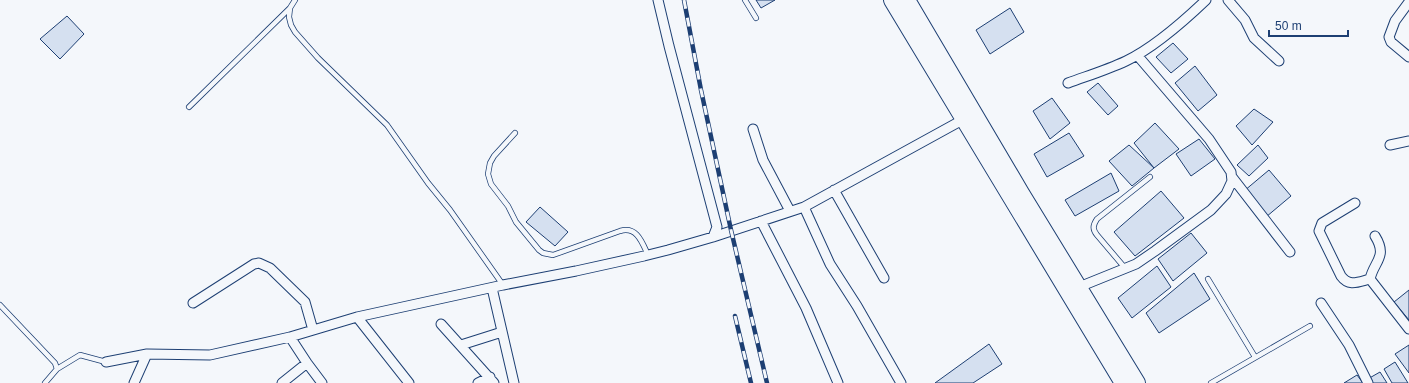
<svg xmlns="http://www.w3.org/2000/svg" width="1409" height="383" font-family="Arial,sans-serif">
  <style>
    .building { fill: #d5e0f0; stroke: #1d3f73 }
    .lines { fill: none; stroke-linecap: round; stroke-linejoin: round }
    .service-casing { stroke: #1d3f73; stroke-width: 6 }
    .minor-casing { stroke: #1d3f73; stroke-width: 11 }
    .trunk-casing { stroke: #1d3f73; stroke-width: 18 }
    .service { stroke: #f4f7fb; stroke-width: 4.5 }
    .minor { stroke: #f4f7fb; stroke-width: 9 }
    .trunk { stroke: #f4f7fb; stroke-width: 16 }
    .rail-casing { stroke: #1d3f73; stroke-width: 4.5 }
    .rail { stroke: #f4f7fb; stroke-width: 3; stroke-dasharray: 9; stroke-linecap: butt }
  </style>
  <rect width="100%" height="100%" fill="#f4f7fb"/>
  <path class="building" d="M756,0H775L761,8Z
    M1010,8L1024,32L990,54L976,30Z
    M67,16L84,34L60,59L40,39Z
    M1173,43L1188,59L1171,73L1156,57Z
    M1195,66L1217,95L1198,111L1175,83Z
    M1098,83L1118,106L1108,115L1087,92Z
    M1052,98L1070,123L1050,139L1033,111Z
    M1254,109L1273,122L1252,145L1236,126Z
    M1155,123L1179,149L1154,168L1134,143Z
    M1069,133L1084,156L1047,177L1034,154Z
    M1199,139L1215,159L1191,176L1176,154Z
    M1129,145L1154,168L1132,186L1109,161Z
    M1258,145L1268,158L1249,176L1237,165Z
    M1269,170L1291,196L1266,217L1244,191Z
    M1111,173L1119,191L1075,216L1065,200Z
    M1161,191L1184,218L1135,256L1114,232Z
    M540,207L568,232L555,246L526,222Z
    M1191,233L1207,253L1173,281L1158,259Z
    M1157,266L1171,287L1132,318L1118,298Z
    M1194,273L1210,299L1159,333L1146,313Z
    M1409,290V320L1394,302Z
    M989,344L1002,364L973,383H935Z
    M1409,345V373L1395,354Z
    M1395,362L1408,383H1392L1384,369Z
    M1380,372L1387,383H1368L1366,380Z
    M1357,375L1363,383H1344Z"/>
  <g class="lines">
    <g class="service-casing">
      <path id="service" d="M295,0L290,8L289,17L291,25L295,32L318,58L387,125L428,183L450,210L503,285
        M745,0L756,18
        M189,107L290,8
        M515,133L494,156L490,163L488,174L491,184L508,206L516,222L539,250L543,253L553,255L620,231C637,226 642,242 648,255
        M1125,268L1097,235C1092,229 1093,225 1097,219L1150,177
        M1208,279L1255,357
        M0,305L55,363L57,369L45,383
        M57,369L80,355L106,362
        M1211,383L1310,326"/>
    </g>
    <g class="minor-casing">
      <path id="minor" d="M658,0L669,46L717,227L713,237
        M1228,0L1245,20L1254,38L1279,61
        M1409,2L1395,21L1389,37L1391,42L1409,57
        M1068,83C1087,76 1107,70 1126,61C1153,48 1184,21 1206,0
        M753,129L763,160L790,211
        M1390,145L1409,141
        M1232,177L1290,252
        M834,190L884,278
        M1355,203L1322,223L1319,231L1341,276C1349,287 1358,282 1370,279
        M804,207L830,264L857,306L901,383
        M761,221L806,308L838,383
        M1375,236C1388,257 1374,261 1370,279L1409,329
        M1079,287L1136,264L1155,251L1211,210L1226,194L1232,181L1231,172L1209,139L1137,55
        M492,288L514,383
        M193,303L254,264L259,263L270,268L305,302L313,330
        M1321,303L1349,345L1368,383
        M357,317L409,383
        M441,324L494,383
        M290,337L307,363L322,383
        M461,345L502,332
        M106,362L147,354L210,355L290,337L357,317L503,285L576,271L644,256L668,250L713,237L804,207L966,118
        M134,383L147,354
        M282,383L307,363
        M478,383L490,377"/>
    </g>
    <g class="trunk-casing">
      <path id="trunk" d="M892,0L1123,383
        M907,0L1021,193L1137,383"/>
    </g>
    <use href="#service" class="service"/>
    <use href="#minor" class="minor"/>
    <use href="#trunk" class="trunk"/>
    <g class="rail-casing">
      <path id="rail" d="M684,0L701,90L731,230L767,383
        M735,316L751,383"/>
    </g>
    <use href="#rail" class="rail"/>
  </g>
  <path d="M1269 30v6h79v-6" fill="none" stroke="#1d3f73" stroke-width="2"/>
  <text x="1275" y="30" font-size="12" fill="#1d3f73" stroke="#f4f7fb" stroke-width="3" paint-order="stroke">50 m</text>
</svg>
